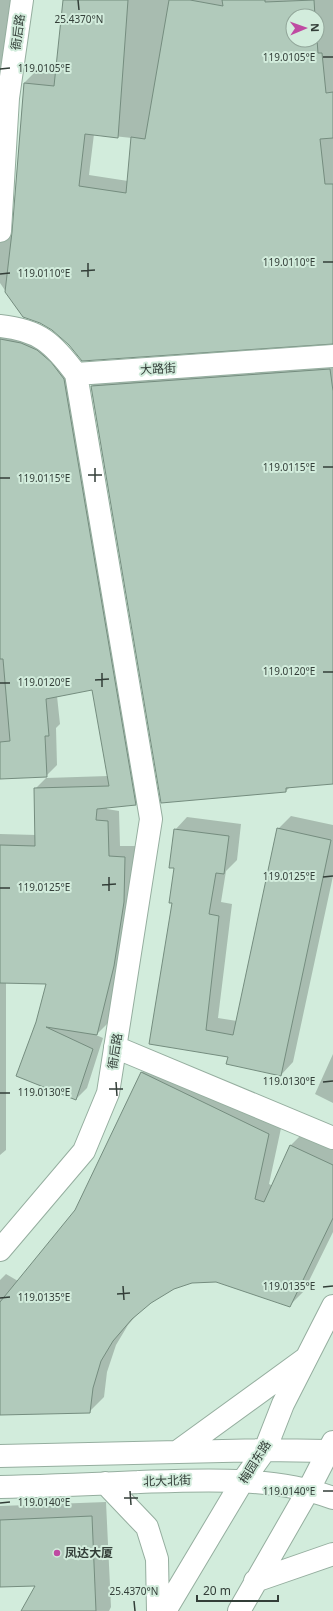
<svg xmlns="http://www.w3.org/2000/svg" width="333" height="1611" font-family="'Noto Sans','Noto Sans SC',sans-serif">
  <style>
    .shadow { fill: #0003; fill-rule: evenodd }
    .building { fill: #b1cabb; stroke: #758d7f }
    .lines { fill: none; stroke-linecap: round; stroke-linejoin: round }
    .minor-casing { stroke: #95ae9f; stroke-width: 24 }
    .major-casing { stroke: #95ae9f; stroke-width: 24 }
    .minor { stroke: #fff; stroke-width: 22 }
    .major { stroke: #fff; stroke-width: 22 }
    .ticks { fill: none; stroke: #333e38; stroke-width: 1.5 }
    .poi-dot { fill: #bf4aa2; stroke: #d2ecdc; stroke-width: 1.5 }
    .labels { text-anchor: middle; stroke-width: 4; stroke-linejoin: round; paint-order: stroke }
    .street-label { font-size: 12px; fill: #333e38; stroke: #d2ecdc }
    .poi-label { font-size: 12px; font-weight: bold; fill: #333e38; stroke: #d2ecdc; text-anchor: start }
    .ticks-label { font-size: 10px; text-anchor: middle; fill: #333e38; stroke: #d2ecdc; stroke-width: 4; stroke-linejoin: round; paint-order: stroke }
  </style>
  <rect width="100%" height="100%" fill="#d2ecdc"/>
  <path class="shadow" d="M0,0H18L0,187Z
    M64,0H333V343L69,344L52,329L40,322L23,317L0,283V226L10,233L13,232L24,83L35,72L56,74ZM293,16H317V40H293ZM94,134L132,138L128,181L89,175Z
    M0,324L75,368L146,793L136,804L107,807V809L119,811L120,846H136L125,955L108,1023L96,1035L103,1038L87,1088L76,1099L37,1022L47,983L6,982V1150L0,1155V834L36,835L35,789L46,778L108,776L93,688L57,696L60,724L56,728L57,765L46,776L0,778Z
    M333,359V783L290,787L286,791L162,802L92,386L103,375Z
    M291,816L333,825V876L293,1062L281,1075L229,1056L150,1043L173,902L175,868V830L187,817L241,824L237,860L226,871L221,902L232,904L218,1018L237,1021L278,829Z
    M333,1054V1103L315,1094Z
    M156,1058L283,1119L269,1184L273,1186L291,1145L306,1130L333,1143V1232L304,1291L289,1306L216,1281L192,1282L173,1288L151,1302L139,1312L128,1325L116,1345L107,1372L104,1397L89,1412L0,1414V1280L6,1274L18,1281L76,1210L141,1073Z
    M106,1502L111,1607L109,1611H22L37,1585L0,1586V1506Z"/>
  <path class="building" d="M63,0H128L118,138L85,134L79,186L126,193L131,137L145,139L169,0H190L223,6L222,0H265V2L314,0L315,16H293V40H317L318,53H322L326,93L333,92V138L320,139L325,184H333V344L82,361L69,345L52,330L40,323L23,317L5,292L12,232L24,83L54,86Z
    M0,339L21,343L37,350L51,362L64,379L136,805L97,809L96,820L108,821L109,856L125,857L124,902L114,966L97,1035L46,1027L93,1049L76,1100L16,1076L36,1022L46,984L0,983V845L35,846L34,788L109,786L92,690L46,699L49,736H45L47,777L0,779V742L10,741L3,659H0Z
    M330,369L333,391V784L286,788V792L161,803L91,386Z
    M277,828L331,840L281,1076L226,1064L228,1057L149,1044L172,903H169L174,868H169L174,829L229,836L224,874L216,873L209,914L219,916L206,1030L233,1035Z
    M141,1072L269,1134L255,1199L264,1202L290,1145L333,1165V1218L290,1307L216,1282L192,1283L174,1289L151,1303L132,1319L113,1341L101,1361L93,1388L90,1413L0,1415V1302L75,1210Z
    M92,1516L96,1611H21L35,1586L0,1587V1520Z"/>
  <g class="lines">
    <g class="minor-casing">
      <path id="minor" d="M0,231L8,98L22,0
        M0,326C39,330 53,343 76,374L333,356
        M115,1047L333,1138
        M0,1250L84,1151L108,1093L151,819L76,374"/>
    </g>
    <g class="major-casing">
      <path id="major" d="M177,1452L305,1359
        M0,1456L265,1450L328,1451L333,1453
        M105,1483L147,1527L157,1559L158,1611
        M0,1487C47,1486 93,1484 140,1482C202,1480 274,1476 333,1498
        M255,1581L333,1554
        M165,1611L242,1482L265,1450L283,1404L333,1306
        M239,1611L309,1489L333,1442"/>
    </g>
    <use href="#minor" class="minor"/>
    <use href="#major" class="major"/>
  </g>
  <path class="ticks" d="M78,0L79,10M323,57H333M0,69L10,68M323,262H333M88,263V277M81,271L95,270M0,274L10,273M323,467H333M95,468V482M88,475H102M0,478H10M323,672H333M102,673V687M95,680L109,679M0,683H10M109,877V891M323,877L333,876M102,885L116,884M0,888H10M116,1082L117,1096M323,1082L333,1081M109,1089H123M0,1093H10M123,1286L124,1300M323,1287L333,1286M117,1294L130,1293M0,1298L10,1297M130,1491L131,1505M323,1491H333M124,1498H138M0,1503L10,1502M134,1601L135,1611"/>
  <circle class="poi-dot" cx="57" cy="1553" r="4"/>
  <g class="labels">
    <g class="street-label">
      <text transform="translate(18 32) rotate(-82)" y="4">衙后路</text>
      <text transform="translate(158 369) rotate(-3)" y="4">大路街</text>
      <text transform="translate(115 1051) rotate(-81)" y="4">衙后路</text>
      <text transform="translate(255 1462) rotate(-58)" y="4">梅园东路</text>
      <text transform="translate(167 1481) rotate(-2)" y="4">北大北街</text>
    </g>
    <g class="poi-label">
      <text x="65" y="1557">凤达大厦</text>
    </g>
  </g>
  <g class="ticks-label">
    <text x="79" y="23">25.4370°N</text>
    <text x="289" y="61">119.0105°E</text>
    <text x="44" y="72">119.0105°E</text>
    <text x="289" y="266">119.0110°E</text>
    <text x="44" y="277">119.0110°E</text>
    <text x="289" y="471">119.0115°E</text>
    <text x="44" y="482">119.0115°E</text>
    <text x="289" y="675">119.0120°E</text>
    <text x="44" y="686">119.0120°E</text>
    <text x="289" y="880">119.0125°E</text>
    <text x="44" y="891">119.0125°E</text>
    <text x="289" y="1085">119.0130°E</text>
    <text x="44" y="1096">119.0130°E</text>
    <text x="289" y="1290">119.0135°E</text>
    <text x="44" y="1301">119.0135°E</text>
    <text x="289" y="1495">119.0140°E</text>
    <text x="44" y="1506">119.0140°E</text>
    <text x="134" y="1595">25.4370°N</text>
  </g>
  <g transform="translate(305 28) rotate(88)"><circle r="19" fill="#d2ecdc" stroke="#92a69a"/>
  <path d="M0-3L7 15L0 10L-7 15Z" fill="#bf4aa2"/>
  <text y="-6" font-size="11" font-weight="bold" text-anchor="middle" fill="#333e38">N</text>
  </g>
  <path d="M197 1595v6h81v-6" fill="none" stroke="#333e38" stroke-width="2"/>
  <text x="203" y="1595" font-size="12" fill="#333e38" stroke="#d2ecdc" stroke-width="3" paint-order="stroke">20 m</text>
</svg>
